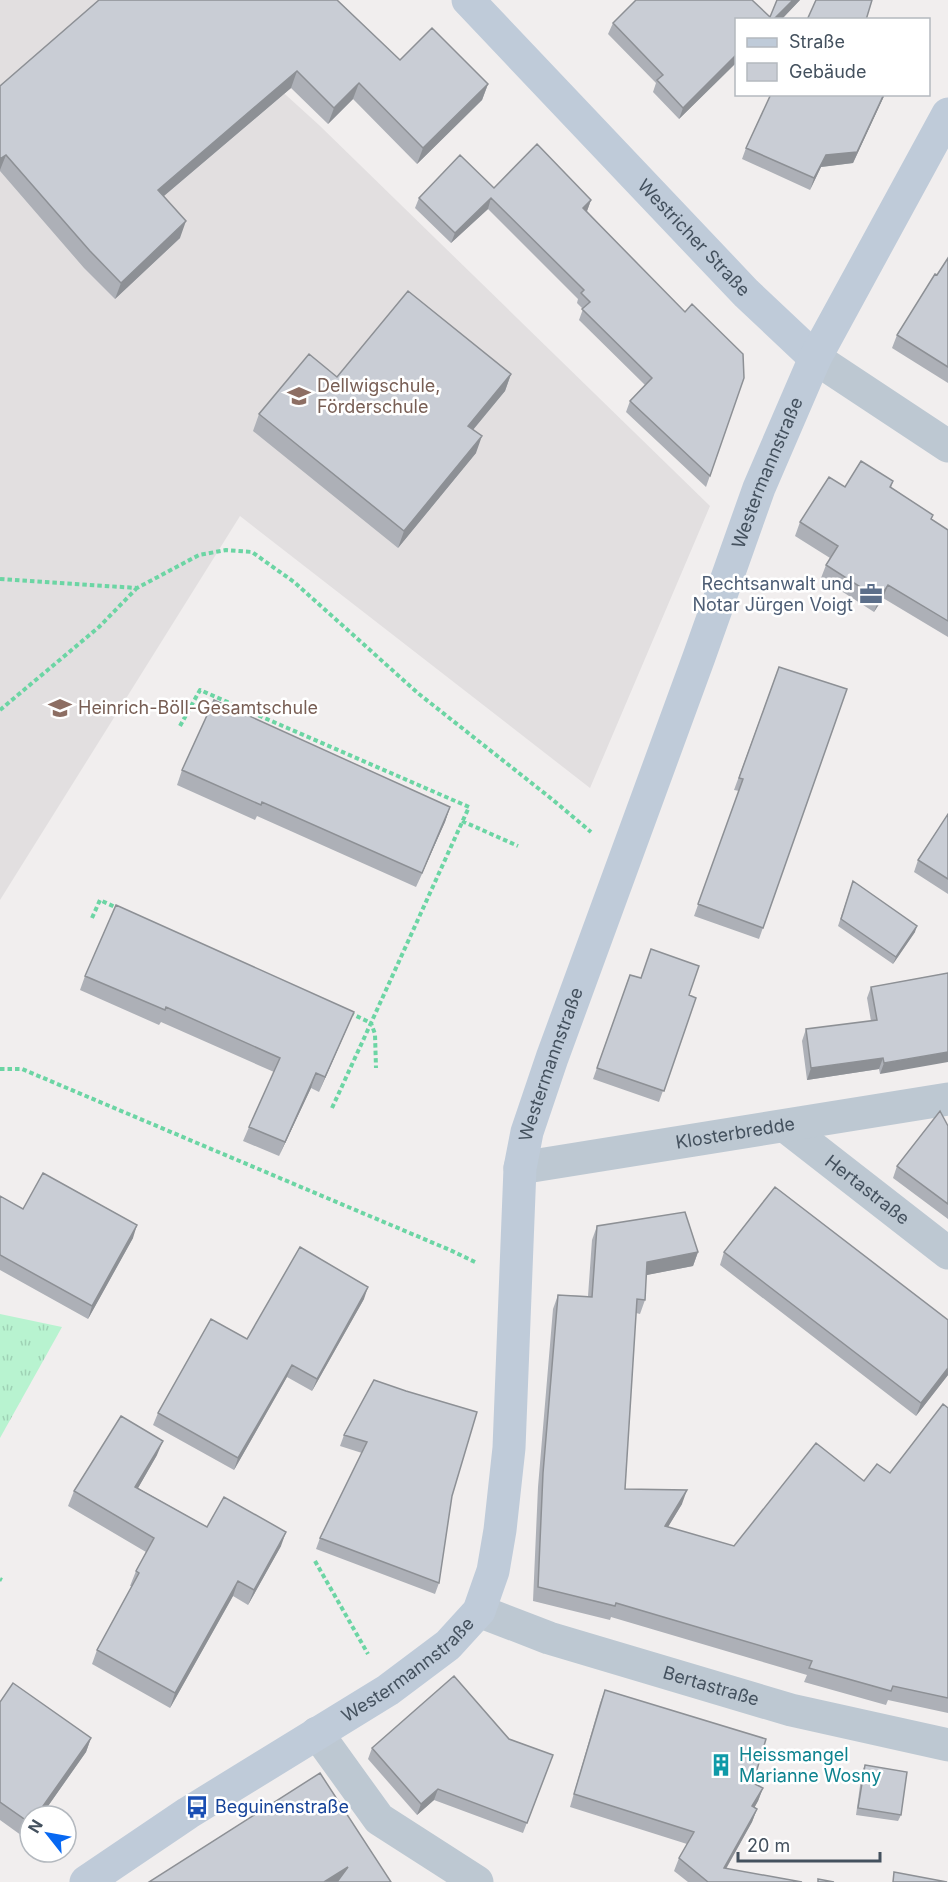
<svg xmlns="http://www.w3.org/2000/svg" width="948" height="1882" font-family="Inter,sans-serif">
  <style>
    .education { fill: #e2dfe0 }
    .park { fill: url(#park-tufts) }
    .lines { fill: none; stroke-linecap: round; stroke-linejoin: round }
    .path { stroke: #6cd5a4; stroke-width: 4; stroke-dasharray: 4.5 3; stroke-linecap: butt }
    .street { stroke: #bdc8d2; stroke-width: 33 }
    .secondary { stroke: #bfcbd9; stroke-width: 33 }
    .wall { fill: #adb0b7 }
    .shaded-wall { fill: #8d9095 }
    .building { fill: #c9cdd5; stroke: #8d9095; stroke-width: 1.5 }
    .labels { text-anchor: middle; stroke-width: 5; stroke-linejoin: round; paint-order: stroke }
    .street-label { font-size: 18px; fill: #44515e; stroke: #fff }
    .education-label { font-size: 18px; fill: #785e54; stroke: #fff; text-anchor: start }
    .service-label { font-size: 18px; fill: #4e5e75; stroke: #fff; text-anchor: end }
    .culture-label { font-size: 18px; fill: #0d838f; stroke: #fff; text-anchor: start }
    .transit-label { font-size: 18px; fill: #164399; stroke: #fff; text-anchor: start }
  </style>
  <defs>
    <pattern id="park-tufts" width="24" height="20" patternUnits="userSpaceOnUse" patternTransform="scale(1.5)"><rect width="24" height="20" fill="#b8f3d0"/><path d="M3 7l-1-3M5 7V3M7 7l1-3M15 17l-1-3M17 17v-4M19 17l1-3" fill="none" stroke="#9fd2b5"/></pattern>
  </defs>
  <rect width="100%" height="100%" fill="#f1eeee"/>
  <path class="education" d="M0,0H181L319,125L710,506L590,788L240,516L0,900Z"/>
  <path class="park" d="M0,1314L62,1327L0,1438Z"/>
  <g class="lines">
    <path class="path" d="M0,579L137,588L199,555L226,550L252,552L294,582L419,694L553,800L591,832
      M0,710L99,627L136,589
      M180,726L200,690L469,807L371,1023L375,1034L376,1068
      M462,821L518,846
      M92,918L100,900L117,908
      M0,1069H22L450,1250L475,1262
      M332,1108L371,1023L348,1012
      M315,1561L368,1654
      M0,1579L2,1580"/>
    <g class="street">
      <path d="M815,358L948,446"/>
      <path id="s1" d="M785,1126L948,1253"/>
      <path id="s2" d="M520,1168L948,1099"/>
      <path id="s3" d="M479,1611L549,1638L791,1710L948,1745"/>
      <path d="M317,1733L379,1819L477,1882"/>
    </g>
    <g class="secondary">
      <path id="s4" d="M468,0L746,293L815,358"/>
      <path id="s5" d="M86,1882L188,1813L388,1690L448,1645L479,1611L493,1571L500,1530L509,1448L520,1168L527,1132L552,1058L699,657L759,488L815,358L948,114"/>
    </g>
  </g>
  <path class="wall" d="M777,0H800L781,20H736V63L679,119L653,92L656,83L608,34L613,23L770,17Z
    M400,60L488,84L482,100L417,164L353,99L328,124L291,88L164,196L180,238L115,299L84,268L0,171V86Z
    M771,94H885L853,163L821,167L810,190L742,159L746,148Z
    M494,188L591,200L587,211L744,378L706,487L626,412L630,401L645,385L579,320L583,309L577,303L578,299L488,209L451,243L415,208L419,198Z
    M948,258V383L892,348L897,335Z
    M511,374L505,391L473,430L476,453L398,548L253,431L259,414L337,377Z
    M893,481L891,488L932,520L948,530V637L883,598L874,612L821,578L826,565L830,558L795,536L800,522L845,487Z
    M779,667L847,689L759,939L694,916L739,791L734,790Z
    M182,770L450,807L445,822L416,887L257,816L255,820L177,785Z
    M948,814V894L914,872L918,860Z
    M853,881L915,932L893,964L838,926Z
    M948,973L880,1074L879,1069L807,1080L802,1041L806,1029L871,1021L867,998L871,987Z
    M630,975L696,998L659,1102L593,1079Z
    M85,976L348,1026L319,1092L311,1088L279,1156L243,1141L249,1127L274,1072L161,1022L159,1025L80,990Z
    M948,1126V1219L893,1178L897,1166Z
    M0,1196L23,1209L133,1238L88,1319L0,1270Z
    M597,1226L698,1252L693,1266L646,1275L645,1300L640,1314L636,1313L625,1489L682,1504L668,1527L734,1546L864,1481L890,1473L948,1408V1713L888,1700L886,1705L804,1682L807,1675L611,1617L610,1620L533,1601L538,1487L553,1309L558,1295L588,1296L592,1240Z
    M724,1252L948,1375L916,1416L720,1265Z
    M364,1299L312,1391L287,1377L234,1470L153,1425L158,1413L247,1339Z
    M374,1380L439,1583L435,1594L316,1549L320,1538L362,1453L340,1446L344,1435Z
    M157,1455L138,1488L207,1527L281,1546L248,1605L233,1596L170,1708L92,1664L97,1650L132,1586H130L136,1571L146,1552L68,1506L74,1491Z
    M605,1690L763,1788L758,1801L754,1808L757,1809L752,1822L726,1869L802,1882H688L674,1871L679,1858L687,1844L570,1807L600,1703Z
    M0,1702L91,1738L86,1752L41,1816H30V1831L25,1838L0,1820Z
    M509,1739L553,1755L523,1833L434,1800L417,1815L368,1759L372,1748Z
    M865,1765L901,1815L898,1821L856,1815L862,1771Z"/>
  <path class="shaded-wall" d="M793,0H800L781,20H773Z
    M736,55V63L679,119L683,108Z
    M297,71L291,88L152,206L158,190Z
    M359,83L353,99L328,124L334,108Z
    M488,84L482,100L417,164L423,148Z
    M884,94H885L853,163L821,167L810,190L814,178L826,155Z
    M6,155L0,170V159Z
    M491,198L488,209L451,243L455,233Z
    M591,200L587,211L580,219L583,208Z
    M186,221L180,238L115,299L121,283Z
    M511,374L505,391L462,443L468,426Z
    M482,436L476,453L398,548L404,531Z
    M888,585L883,598L874,612L879,599Z
    M450,807L445,822L416,887L422,873Z
    M917,926L915,932L893,964L896,957Z
    M354,1012L348,1026L319,1092L325,1077Z
    M948,1052V1062L880,1074L884,1063Z
    M883,1058L879,1069L807,1080L811,1068Z
    M316,1073L311,1088L279,1156L285,1142Z
    M137,1225L133,1238L88,1319L92,1306Z
    M698,1252L693,1266L642,1276L647,1262Z
    M368,1287L364,1299L312,1391L317,1379Z
    M292,1365L287,1377L234,1470L238,1458Z
    M948,1368V1375L916,1416L921,1403Z
    M163,1441L157,1455L130,1502L135,1487Z
    M687,1490L682,1504L660,1540L665,1526Z
    M286,1532L281,1546L248,1605L254,1590Z
    M238,1581L233,1596L170,1708L175,1693Z
    M91,1738L86,1752L41,1816H36Z
    M763,1788L758,1801L748,1819L752,1806Z
    M438,1789L434,1800L417,1815L421,1804Z
    M757,1809L752,1822L719,1881L724,1868Z
    M30,1825V1831L25,1838Z
    M348,1867L341,1882H324Z"/>
  <path class="building" d="M99,0H337L400,60L432,28L488,84L423,148L359,83L334,108L297,71L158,190L186,221L121,283L90,251L6,155L0,159V86Z
    M636,0H752L770,17L777,0H793L773,20H736V55L683,108L657,80L663,75L613,23Z
    M816,0H872L866,20H807Z
    M771,94H884L857,152L826,155L814,178L746,148Z
    M537,144L591,200L583,208L685,312L692,304L743,354L744,378L710,476L630,401L652,378L582,309L590,302L581,293L584,290L491,198L455,233L419,198L460,155L494,188Z
    M948,258V367L897,335L935,274L937,275Z
    M408,291L511,374L468,426L482,436L404,531L259,414L309,354L337,377Z
    M861,461L893,481L890,487L933,515L931,519L948,530V621L888,585L879,599L826,565L838,546L800,522L829,477L845,487Z
    M779,667L847,689L763,928L698,904L743,779L739,778Z
    M214,700L450,807L422,873L262,802L261,805L182,770Z
    M948,814V879L918,860Z
    M853,881L917,926L896,957L841,919Z
    M116,905L354,1012L325,1077L316,1073L285,1142L249,1127L280,1058L166,1007L165,1010L85,976Z
    M651,949L699,966L689,995L696,998L664,1091L597,1068L630,975L641,978Z
    M948,973V1052L884,1063L883,1058L811,1068L806,1029L877,1020L871,987Z
    M940,1111L948,1126V1204L897,1166Z
    M43,1173L137,1225L92,1306L0,1255V1196L23,1209Z
    M775,1187L948,1320V1368L921,1403L724,1252Z
    M685,1212L698,1252L647,1262L645,1300L637,1299L625,1489L687,1490L665,1526L734,1546L816,1443L864,1481L877,1464L890,1473L943,1404L948,1408V1698L893,1686L891,1691L809,1668L812,1661L616,1603L615,1606L538,1587L543,1473L558,1295L592,1297L597,1226Z
    M300,1247L368,1287L317,1379L292,1365L238,1458L158,1413L211,1319L247,1339Z
    M374,1380L406,1391L477,1412L452,1496L439,1583L320,1538L367,1442L344,1435Z
    M121,1416L163,1441L135,1487L207,1527L224,1497L286,1532L254,1590L238,1581L175,1693L97,1650L139,1573L136,1571L154,1538L74,1491Z
    M454,1676L509,1739L553,1755L527,1823L438,1789L421,1804L372,1748Z
    M13,1683L91,1738L36,1816H30V1823L0,1802V1702Z
    M605,1690L766,1739L753,1783L763,1788L752,1806L757,1809L724,1868L802,1882H708L679,1858L694,1832L574,1794Z
    M865,1765L907,1772L901,1815L858,1808Z
    M320,1773L391,1882H337L348,1867L324,1882H149Z
    M894,1872L947,1882H893Z
    M818,1879L834,1882H818Z"/>
  <defs>
    <g id="school-bare" transform="scale(1.8)"><path d="M0-5L7-2L0 1L-7-2ZM-4 1L0 2.5L4 1V4Q0 6-4 4Z" fill="#8d6e63" stroke="#fff" stroke-width="2.5" paint-order="stroke"/></g>
    <g id="office-bare" transform="scale(1.8)"><path d="M-6-3h4V-5.5h4V-3h4V5H-6ZM-1-4.5V-3h2v-1.5ZM-6 0V1H6V0Z" fill="#5c6f8a" stroke="#fff" stroke-width="2.5" paint-order="stroke"/></g>
    <g id="building-bare" transform="scale(1.8)"><path d="M-4-6H4V6H1V3H-1V6H-4ZM-2.5-4.3h1.7v1.8h-1.7ZM.8-4.3h1.7v1.8H.8ZM-2.5-1h1.7V.8h-1.7ZM.8-1h1.7V.8H.8Z" fill="#0f9aa8" stroke="#fff" stroke-width="2.5" paint-order="stroke"/></g>
    <g id="bus-bare" transform="scale(1.8)"><path d="M-5-6H5V4H4V6H2V4H-2V6H-4V4H-5ZM-3.5-4V0h7V-4ZM-3.5 1.2v1.5H-2V1.2ZM2 1.2v1.5H3.5V1.2Z" fill="#1a4fb4" stroke="#fff" stroke-width="2.5" paint-order="stroke"/></g>
  </defs>
  <g fill-rule="evenodd">
    <use href="#school-bare" x="299" y="396"/>
    <use href="#office-bare" x="871" y="594"/>
    <use href="#school-bare" x="60" y="708"/>
    <use href="#building-bare" x="721" y="1765"/>
    <use href="#bus-bare" x="197" y="1807"/>
  </g>
  <g class="labels">
    <g class="street-label">
      <text dy="6" stroke="none"><textPath href="#s4" startOffset="328">Westricher Straße</textPath></text>
      <text dy="6" stroke="none"><textPath href="#s5" startOffset="1664">Westermannstraße</textPath></text>
      <text dy="6" stroke="none"><textPath href="#s5" startOffset="1034">Westermannstraße</textPath></text>
      <text dy="6" stroke="none"><textPath href="#s2" startOffset="218">Klosterbredde</textPath></text>
      <text dy="6" stroke="none"><textPath href="#s1" startOffset="104">Hertastraße</textPath></text>
      <text dy="6" stroke="none"><textPath href="#s5" startOffset="386">Westermannstraße</textPath></text>
      <text dy="6" stroke="none"><textPath href="#s3" startOffset="244">Bertastraße</textPath></text>
    </g>
    <g class="education-label">
      <text x="317" y="392">Dellwigschule,<tspan x="317" dy="21">Förderschule</tspan></text>
      <text x="78" y="714">Heinrich-Böll-Gesamtschule</text>
    </g>
    <g class="service-label">
      <text x="853" y="590">Rechtsanwalt und<tspan x="853" dy="21">Notar Jürgen Voigt</tspan></text>
    </g>
    <g class="culture-label">
      <text x="739" y="1761">Heissmangel<tspan x="739" dy="21">Marianne Wosny</tspan></text>
    </g>
    <g class="transit-label">
      <text x="215" y="1813">Beguinenstraße</text>
    </g>
  </g>
  <rect x="735" y="18" width="195" height="78" fill="#ffffff" stroke="#b4b9bf" stroke-width="1.5"/>
  <rect x="747" y="38" width="30" height="9" fill="#bfcbd9" stroke="#b4b9bf" stroke-width="1.5"/>
  <text x="789" y="48" font-size="18" fill="#44515e">Straße</text>
  <rect x="747" y="63" width="30" height="18" fill="#c9cdd5" stroke="#b4b9bf" stroke-width="1.5"/>
  <text x="789" y="78" font-size="18" fill="#44515e">Gebäude</text>
  <g transform="translate(48 1834) rotate(301)"><circle r="28" fill="#ffffff" stroke="#b4b9bf" stroke-width="1.5"/>
  <path d="M0-4.5L10 22L0 15L-10 22Z" fill="#0768f2"/>
  <text y="-9" font-size="16" font-weight="bold" text-anchor="middle" fill="#44515e">N</text>
  </g>
  <path d="M738 1852v9h142v-9" fill="none" stroke="#44515e" stroke-width="3"/>
  <text x="747" y="1852" font-size="18" fill="#44515e" stroke="#ffffff" stroke-width="4.5" paint-order="stroke">20 m</text>
</svg>
